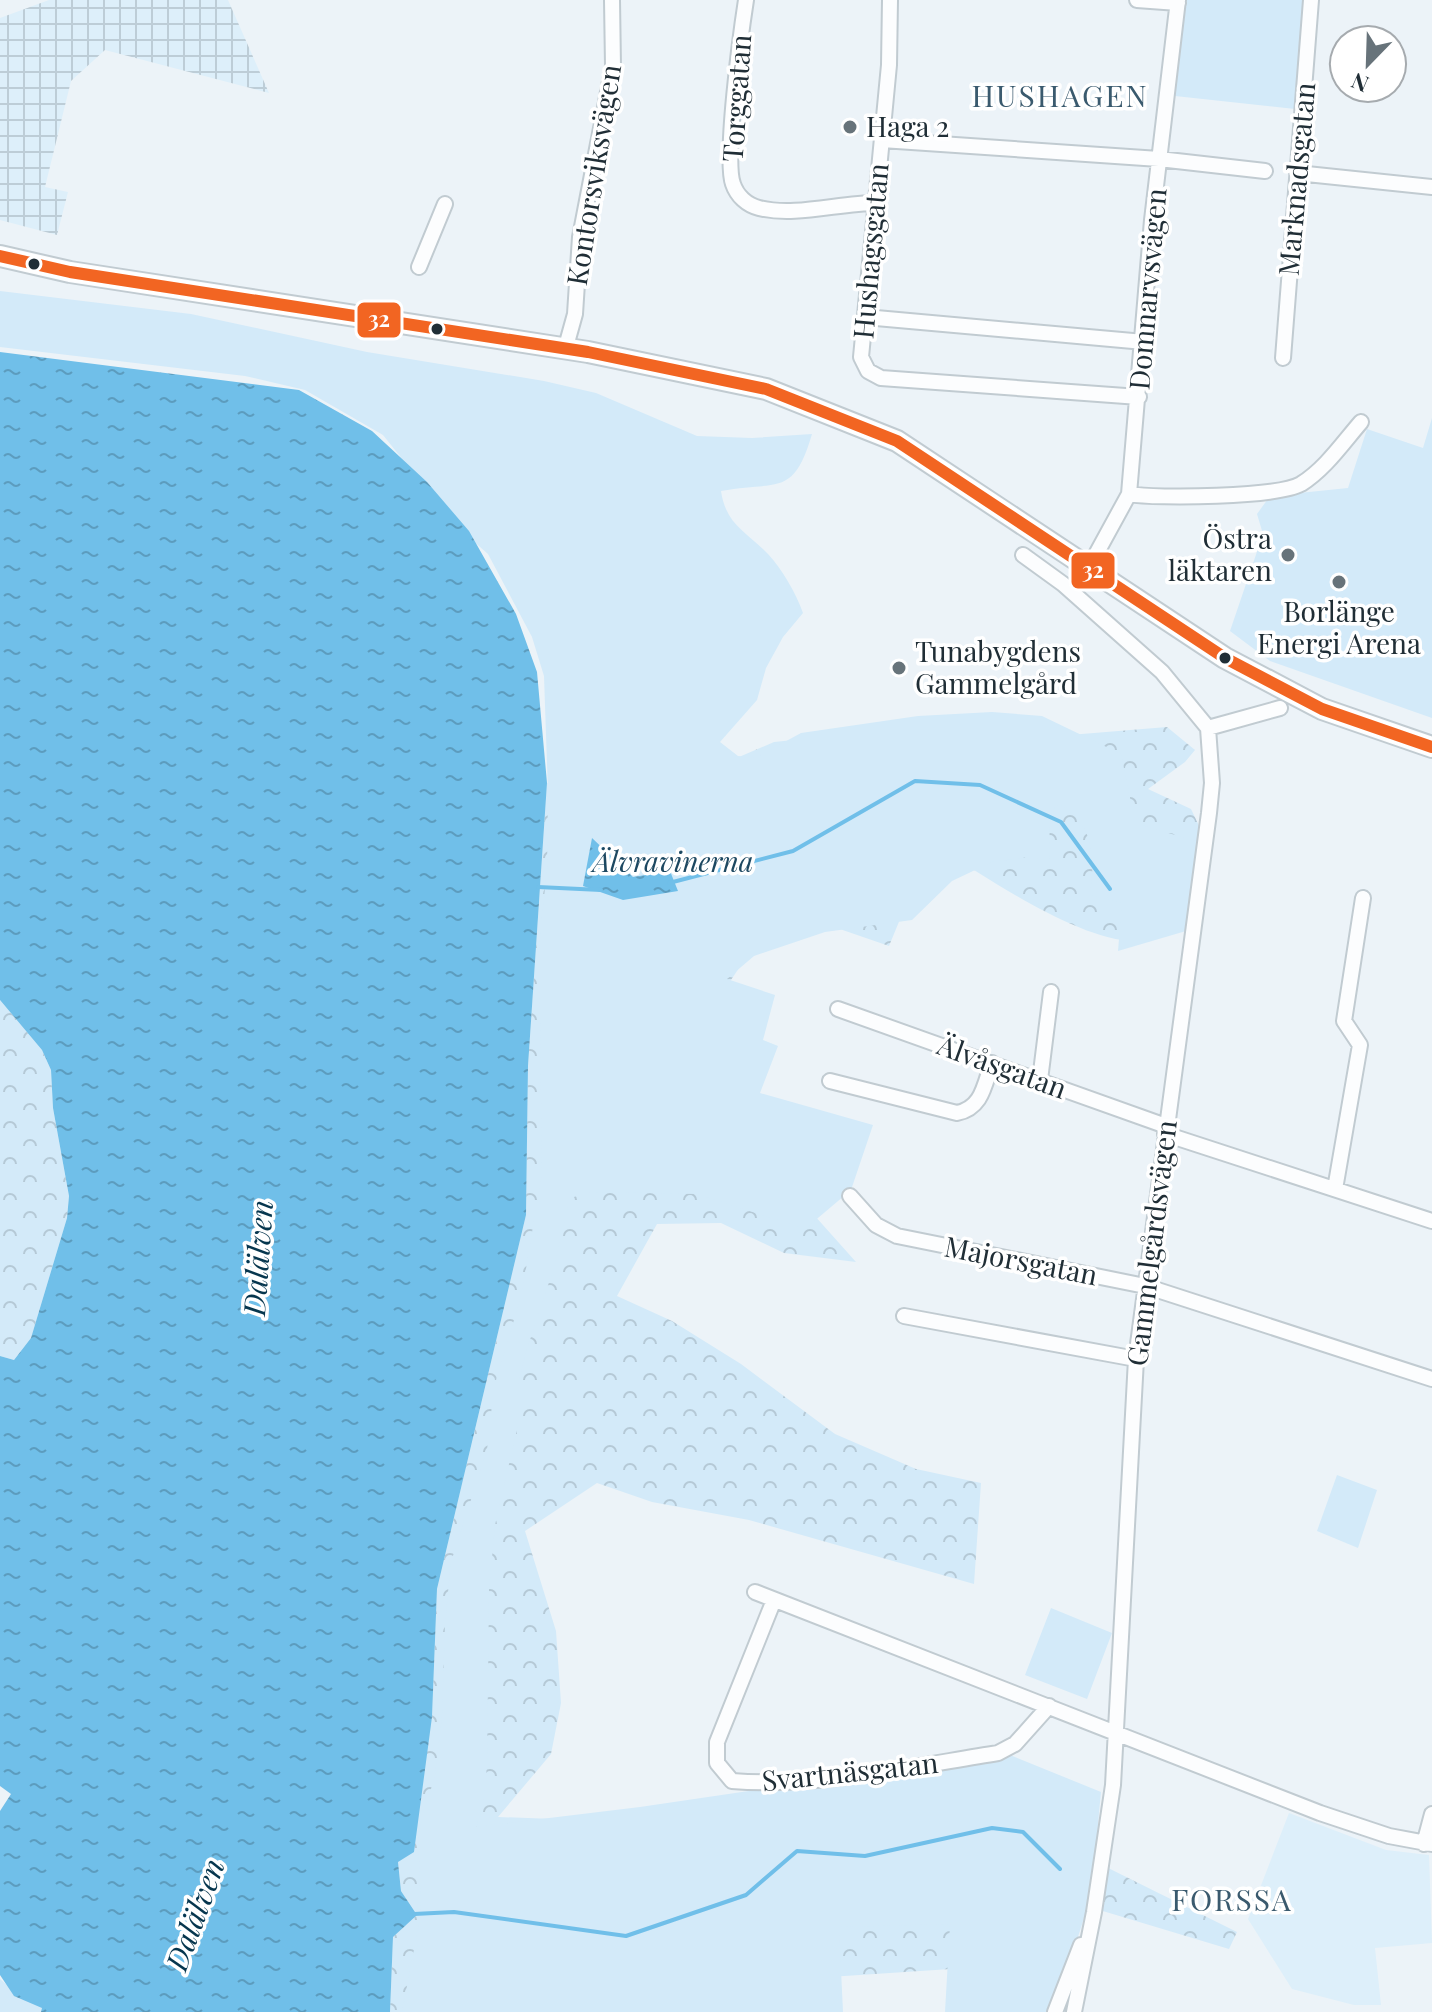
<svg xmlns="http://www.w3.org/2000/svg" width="1432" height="2012" font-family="'Playfair Display',serif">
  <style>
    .built { fill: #ddeffa }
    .industrial { fill: url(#industrial-grid) }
    .forest { fill: url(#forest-crowns) }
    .park { fill: #d3eaf9 }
    .water { fill: url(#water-ripples) }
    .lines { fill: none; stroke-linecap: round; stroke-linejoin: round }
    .stream { stroke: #70bfe9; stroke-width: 4 }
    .street-casing { stroke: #c1cbd1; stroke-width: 18 }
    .secondary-casing { stroke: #c1cbd1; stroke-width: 24 }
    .street { stroke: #fcfdfe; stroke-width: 14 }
    .secondary { stroke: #fcfdfe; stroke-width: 20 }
    .bus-1-casing { stroke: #fff; stroke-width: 18 }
    .bus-1 { stroke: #f26522; stroke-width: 12 }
    .poi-dot { fill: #67737a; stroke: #fff; stroke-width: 3 }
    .bus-dot { fill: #202e36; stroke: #fff; stroke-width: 3 }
    .labels { text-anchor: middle; stroke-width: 7; stroke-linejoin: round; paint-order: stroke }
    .street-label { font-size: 28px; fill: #202e36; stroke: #fff }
    .poi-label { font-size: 28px; fill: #202e36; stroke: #fff; text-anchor: start }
    .park-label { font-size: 28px; font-style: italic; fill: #1d4861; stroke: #fff }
    .neighbourhood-label { font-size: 30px; letter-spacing: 2px; fill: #3a5a6e; stroke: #fff }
    .water-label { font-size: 30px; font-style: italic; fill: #06364e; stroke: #fff }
    .line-badge { stroke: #fff; stroke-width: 3 }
    .badge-label { font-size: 22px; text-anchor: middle; font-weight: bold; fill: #fff }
  </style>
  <defs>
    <pattern id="industrial-grid" width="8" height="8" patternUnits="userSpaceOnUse" patternTransform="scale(2)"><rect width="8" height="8" fill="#ddeffa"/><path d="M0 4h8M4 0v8" fill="none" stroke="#bdcdd7"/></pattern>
    <pattern id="forest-crowns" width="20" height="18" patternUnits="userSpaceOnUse" patternTransform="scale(2)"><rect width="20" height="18" fill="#d3eaf9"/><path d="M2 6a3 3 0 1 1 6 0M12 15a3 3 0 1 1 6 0" fill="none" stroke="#b5c9d6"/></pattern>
    <pattern id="water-ripples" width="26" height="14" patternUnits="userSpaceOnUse" patternTransform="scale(2)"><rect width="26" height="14" fill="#70bfe9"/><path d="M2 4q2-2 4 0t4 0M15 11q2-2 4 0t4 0" fill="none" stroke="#5c9cbe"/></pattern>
  </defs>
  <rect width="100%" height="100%" fill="#ecf3f8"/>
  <path class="built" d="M1289,1813L1386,1850L1429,1855L1432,1943L1375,1948L1381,2005H1354L1292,1989L1248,1919Z"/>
  <path class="industrial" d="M49,0H228L269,93L105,50L71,81L45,187L68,192L57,235L0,220V18Z"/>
  <path class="forest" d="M658,472L686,747L718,766L774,742L941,725L1033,738L1167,727L1195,750L1185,762L1148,789L1191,809L1203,834L1191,916C1177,926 1166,937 1148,940C1094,951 994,882 947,853L910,895L889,946L779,908L723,992L736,1062L806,1206L856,1262L784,1253L721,1223L657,1224L617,1296L672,1321L741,1364L835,1434L916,1469L981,1483L974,1584L749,1520L652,1502L597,1483L525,1531L556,1631L561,1703L551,1754L498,1817L635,1822L1084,1856L1237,1932L1229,1949L1023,1887L981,1967L814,1978L642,2012H390L393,1937L417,1915L401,1891L398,1862L432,1717L437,1589L526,1215L528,1066L547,783L569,787Z
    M0,1000L42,1050L51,1070L53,1108L69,1196L67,1218L31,1338L14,1360L0,1356Z"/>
  <path class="park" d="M1184,0H1304L1295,109L1175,96Z
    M0,291L191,314L367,352L544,381L596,393L697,436L752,438L812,434C793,499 777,480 721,491C726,525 746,531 768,554C782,569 796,593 803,613L783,637L766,668L757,700L720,742L738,756L755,758L801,733L918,716L992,712L1042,716L1121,754L1132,807L1141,825L1199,842L1186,931L1118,951L1122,903L1090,895C1095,858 1095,825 1059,804L1050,812L1049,861L1030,857L992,862L952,881L912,920L825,932L754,956L727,979L775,995L763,1040L778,1046L760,1093L873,1125L851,1190L805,1229L697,1194L593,1192L570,1198L554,1267L526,1352L518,1385V1425L495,1525L489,1590L487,1766L482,1811L476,1827L640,1807L1005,1753L1101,1792C1098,1818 1097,1845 1094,1871C1088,1919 1067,1968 1048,2012H945L950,1924L839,1927L843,2012H402L421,1913L418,1834L435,1775L442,1716L445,1623L451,1562L487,1450L494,1387L522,1293L542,1172L539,944L547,870L548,793L544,676L532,637L488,554L455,525L383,435L305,390L245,376L0,347Z
    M1432,418V718L1270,661L1230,631L1263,534L1257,514L1270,496L1348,488L1367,429L1423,448Z
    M1337,1475L1377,1490L1358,1548L1317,1531Z
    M1051,1608L1112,1633L1087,1699L1025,1675Z
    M0,1979L21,1997L44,2008L46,2012H0Z"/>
  <path class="water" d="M0,352L299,390L372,431L427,482L469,531L516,614L537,672L547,783L528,1066L526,1215L437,1589L432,1717L414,1852L398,1862L401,1891L417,1915L393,1937L390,2012H41L42,2008L14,1996L0,1975V1811L11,1794L0,1786V1356L14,1360L31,1338L67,1218L69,1196L53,1108L51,1070L42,1050L0,1000Z
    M592,838L633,877L670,871L678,891L623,900L583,886Z"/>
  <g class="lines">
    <path class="stream" d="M669,883L793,851L915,781L980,785L1061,822L1110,889
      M538,887L601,890
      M414,1914L454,1912L626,1936L746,1895L797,1851L865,1856L992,1828L1023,1832L1060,1869"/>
    <g class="street-casing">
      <path id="street" d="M746,0C741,32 724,160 733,184C737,196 747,205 759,208C795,217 839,203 876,203
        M890,0L889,65L861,357L868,371L881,378L1139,397
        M1137,0L1178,3
        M882,140L1159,159L1265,171
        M1297,173L1432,187
        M419,267L445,204
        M865,317L1144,342
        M565,350L575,314L580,237L613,66L612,0
        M1283,358L1311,0
        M1129,494C1157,499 1278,497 1301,484C1325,469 1342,444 1361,422
        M1023,555L1063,584L1162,672L1208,728L1212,783L1209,813L1136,1359L1113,1785L1094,1912L1074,2012
        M1088,569L1129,494L1152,220L1178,0
        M1208,728L1280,708
        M838,1009L1166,1126
        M1040,1080L1051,992
        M830,1081L957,1113C982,1108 984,1086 992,1063
        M1165,1134L1432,1221
        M1335,1189L1360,1045L1344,1021L1363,898
        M850,1196L876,1225L897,1236L1145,1286L1432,1379
        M904,1316L1136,1359
        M755,1592L1320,1813L1389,1836L1432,1844
        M774,1600L717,1742V1763L732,1781C814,1788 915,1766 998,1753L1015,1744L1049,1706
        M1424,1844L1432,1814
        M1055,2012L1081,1945"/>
    </g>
    <g class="secondary-casing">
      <path id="secondary" d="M0,256L70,272L588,352L766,389L897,441L1225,658L1322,709L1432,747"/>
    </g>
    <use href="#street" class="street"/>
    <use href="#secondary" class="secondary"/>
    <g class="bus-1-casing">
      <path id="bus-1" d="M0,256L70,272L588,352L766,389L897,441L1225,658L1322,709L1432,747"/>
    </g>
    <use href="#bus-1" class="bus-1"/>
  </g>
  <g class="poi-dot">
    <circle cx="850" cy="127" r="8"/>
    <circle cx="1288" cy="555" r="8"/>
    <circle cx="1339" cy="582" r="8"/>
    <circle cx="899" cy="668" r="8"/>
  </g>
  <g class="bus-dot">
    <circle cx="34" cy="264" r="7"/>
    <circle cx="437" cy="329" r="7"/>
    <circle cx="1225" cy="658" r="7"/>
  </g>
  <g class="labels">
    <g class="street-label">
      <text transform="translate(737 98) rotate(-86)" y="10">Torggatan</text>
      <text transform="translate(594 175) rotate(-81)" y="10">Kontorsviksvägen</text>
      <text transform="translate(1297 179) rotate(-85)" y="10">Marknadsgatan</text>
      <text transform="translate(871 251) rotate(-85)" y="10">Hushagsgatan</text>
      <text transform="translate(1148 289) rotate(-85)" y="10">Domnarvsvägen</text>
      <text transform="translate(1002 1067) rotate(20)" y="10">Älvåsgatan</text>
      <text transform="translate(1152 1243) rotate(-83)" y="10">Gammelgårdsvägen</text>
      <text transform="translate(1021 1261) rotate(11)" y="10">Majorsgatan</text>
      <text transform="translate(850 1772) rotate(-6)" y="10">Svartnäsgatan</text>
    </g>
    <g class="poi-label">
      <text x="866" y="137">Haga 2</text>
      <text x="1272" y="549" text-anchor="end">Östra<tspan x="1272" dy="32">läktaren</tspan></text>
      <text x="1339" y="622" text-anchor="middle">Borlänge<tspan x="1339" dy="32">Energi Arena</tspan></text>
      <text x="915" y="662">Tunabygdens<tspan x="915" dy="32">Gammelgård</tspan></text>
    </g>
    <g class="park-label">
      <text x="673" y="872">Älvravinerna</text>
    </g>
    <g class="neighbourhood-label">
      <text x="1060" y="107">HUSHAGEN</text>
      <text x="1232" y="1911">FORSSA</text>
    </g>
    <g class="water-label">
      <text transform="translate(259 1258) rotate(-86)" y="10">Dalälven</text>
      <text transform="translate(196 1915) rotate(-70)" y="10">Dalälven</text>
    </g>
  </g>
  <g class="line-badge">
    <rect x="356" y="301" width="46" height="38" rx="8" fill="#f26522"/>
    <rect x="1070" y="551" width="46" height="39" rx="8" fill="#f26522"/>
  </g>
  <g class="badge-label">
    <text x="379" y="327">32</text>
    <text x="1093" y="578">32</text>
  </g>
  <g transform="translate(1368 64) rotate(203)"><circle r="38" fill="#ffffff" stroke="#a6abaf" stroke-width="2"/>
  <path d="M0-6L14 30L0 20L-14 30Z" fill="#67737a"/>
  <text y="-12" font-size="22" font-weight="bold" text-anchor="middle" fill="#202e36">N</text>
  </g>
</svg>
